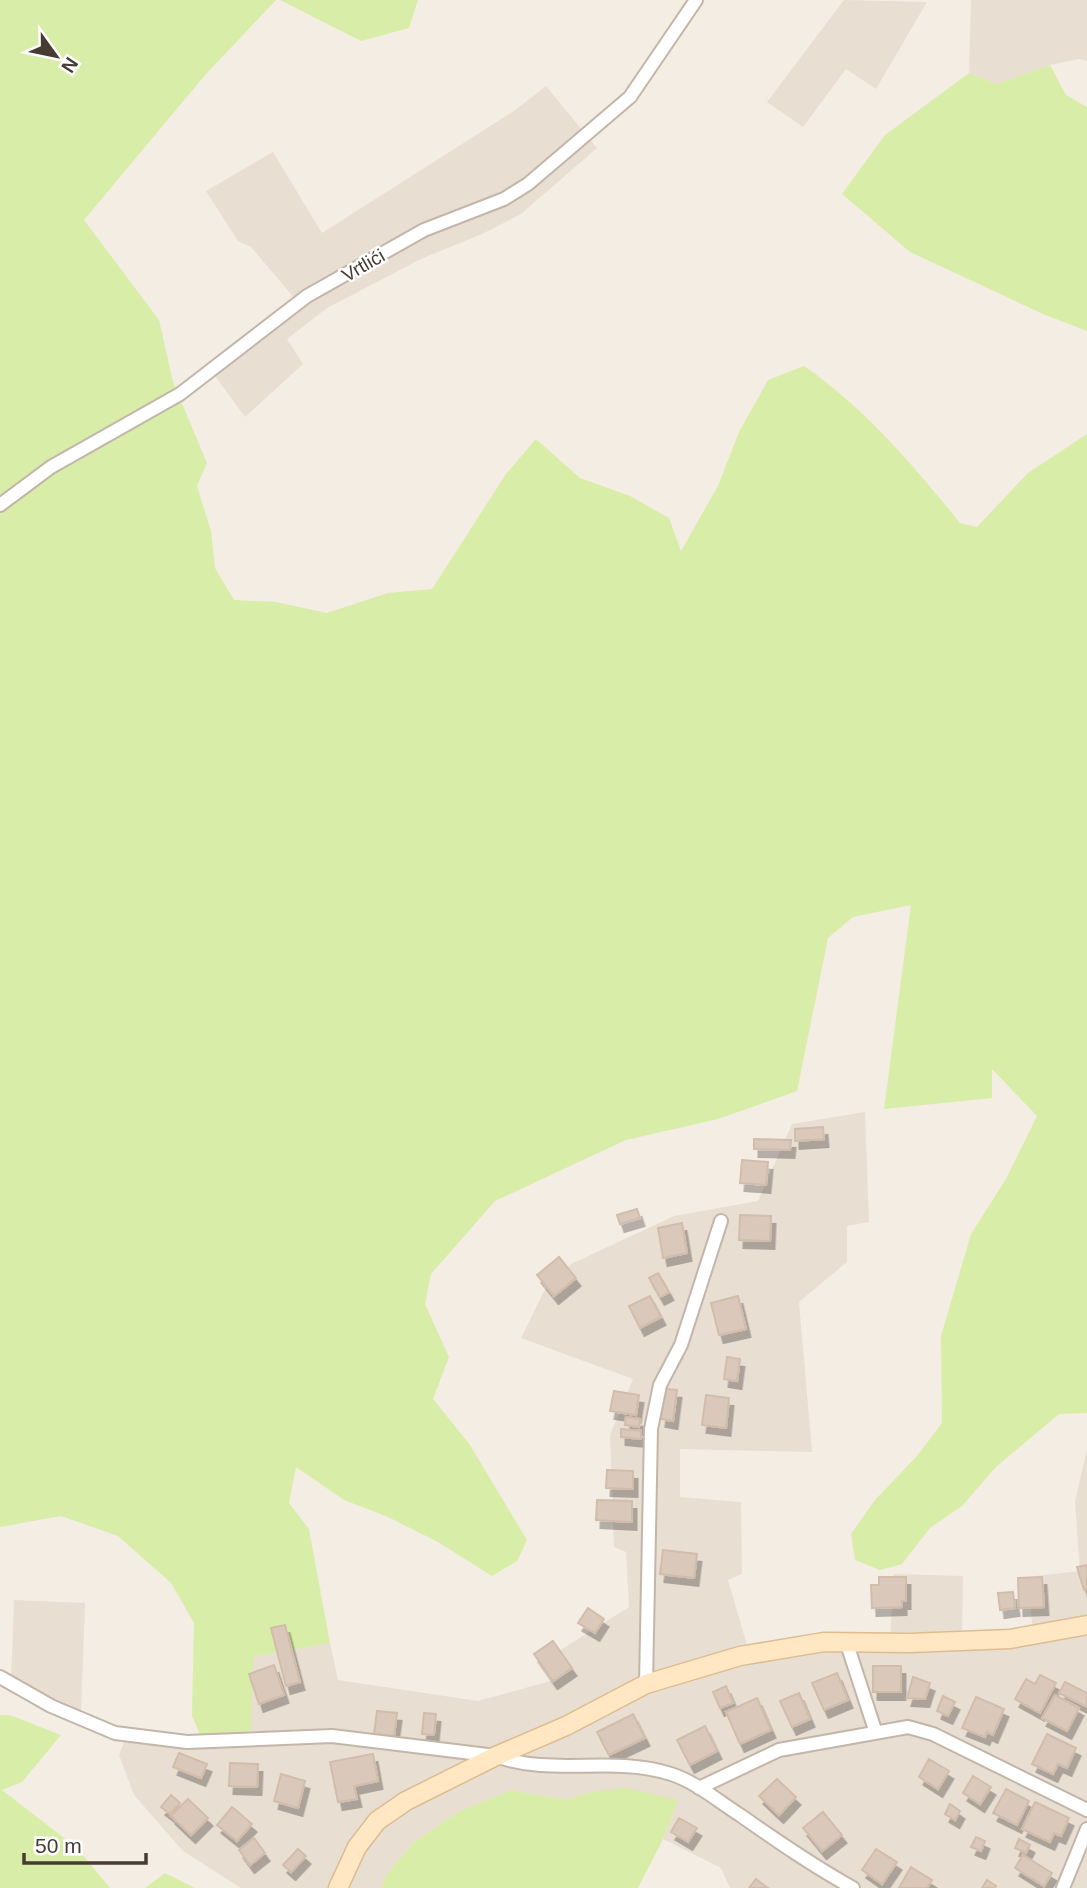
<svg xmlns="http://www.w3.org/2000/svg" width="1087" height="1888" font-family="Arial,sans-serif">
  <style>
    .residential { fill: #e9ded2 }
    .green { fill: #d8eda8 }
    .building { fill: #dac9bb; stroke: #d2bdab; stroke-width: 2; filter: url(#shadow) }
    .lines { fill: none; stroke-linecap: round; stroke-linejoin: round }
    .street-casing { stroke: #c3b6a9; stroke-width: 16 }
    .secondary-casing { stroke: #dcbd91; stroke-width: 21 }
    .street { stroke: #fff; stroke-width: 12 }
    .secondary { stroke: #ffe7c3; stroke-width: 18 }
    .labels { text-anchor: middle; stroke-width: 5; stroke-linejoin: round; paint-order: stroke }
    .street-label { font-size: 19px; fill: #473c33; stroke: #fff }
  </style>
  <defs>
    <filter id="shadow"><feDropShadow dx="4.5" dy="8" stdDeviation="0" flood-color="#0004"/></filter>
  </defs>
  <rect width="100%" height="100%" fill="#f4ede4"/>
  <path class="residential" d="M844,0L927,2L876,89L846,69L803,127L767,102Z
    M971,0H1087V61L1079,59L1050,65L997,84L969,73Z
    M546,86L597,148L521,214L480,235L423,258L327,308L287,339L303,364L245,417L210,369L295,299L251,247L238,241L206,191L273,152L322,233L514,111Z
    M865,1112L869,1222L847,1226V1262L799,1302L812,1452L680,1449V1497L741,1502L742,1574L728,1580L751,1659L890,1638L894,1574L963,1576L962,1634L1033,1631L1027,1577L1080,1571L1075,1502L1087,1449V1888H730L721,1868L663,1839L678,1800L596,1791L564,1800L511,1790L460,1811L414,1842L387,1874L381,1888H241L183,1851L134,1795L119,1755L128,1732L205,1746L253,1657L330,1643L338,1680L478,1701L554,1680L548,1658L629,1607L626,1552L614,1547L610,1435L633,1379L521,1338L544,1291L571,1264L674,1216L758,1201L792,1124Z
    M14,1600L85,1603L81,1713L11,1686Z"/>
  <path class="green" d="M0,0H276L206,74L84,220L159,320L173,382L207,463L197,486L211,531L215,568L234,600L276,602L327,613L388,593L432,589L506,474L536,439L580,478L630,496L669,518L681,551L718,486L739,432L768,380L804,366C866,409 913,465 960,523L977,527L1028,473L1087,434V1413L1059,1414L996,1467L962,1506L930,1528L902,1564L880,1570L855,1560L851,1534L875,1500L917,1456L942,1423L941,1336L971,1234L1006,1179L1037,1116L992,1069V1098L884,1109L911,905L853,917L828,938L797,1091L718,1119L626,1140L495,1201L431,1274L425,1304L449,1357L433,1399L470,1445L527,1540L517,1561L492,1576L438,1542L388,1517L344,1500L296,1467L289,1503L309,1529L330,1643L253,1657L250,1747L205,1746L192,1716L194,1623L171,1583L118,1536L61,1516L0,1527Z
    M280,0H418L409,28L361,41Z
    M1050,65L1066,95L1087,107V331L1043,314L910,252L842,194L885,135L969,73L997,84Z
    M0,1715H10L61,1735L22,1782L2,1790L77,1848L110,1888H0Z
    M627,1788L678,1800L663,1839L638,1888H381L387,1874L414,1842L460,1811L511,1790L564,1800L596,1791Z
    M165,1873L195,1888H145Z"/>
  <path class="building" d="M823,1127L824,1139L795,1141V1129Z
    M754,1139L791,1140L790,1150L754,1149Z
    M742,1160L768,1162L766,1185L740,1183Z
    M637,1209L640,1218L620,1224L617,1215Z
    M740,1215L771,1216L770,1241L739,1240Z
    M682,1223L687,1253L663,1258L658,1228Z
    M559,1257L576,1278L554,1296L537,1275Z
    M658,1273L669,1292L660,1297L649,1278Z
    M650,1296L661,1317L640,1328L629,1306Z
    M738,1296L746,1329L719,1335L711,1303Z
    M727,1357L740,1359L737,1381L724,1379Z
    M665,1389L677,1390L673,1421L661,1419Z
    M614,1391L639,1395L636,1415L610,1411Z
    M706,1395L729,1398L726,1428L702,1425Z
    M626,1417L640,1419L639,1427L625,1425Z
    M621,1429L641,1431V1439L621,1437Z
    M607,1470L633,1471V1489L606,1488Z
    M597,1500L632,1501V1522L596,1520Z
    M663,1550L697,1554L694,1578L660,1574Z
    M1087,1565V1589L1084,1590L1077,1567Z
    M879,1577H906V1601H902V1607L872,1608L871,1585H879Z
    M1042,1577L1044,1607L1019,1608L1018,1578Z
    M1013,1592L1015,1608L1000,1610L998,1593Z
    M588,1608L604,1619L595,1633L578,1623Z
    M285,1625L300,1682L286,1686L271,1628Z
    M553,1641L572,1668L553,1681L534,1654Z
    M274,1665L284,1695L259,1704L249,1674Z
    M873,1666H901V1692H873Z
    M837,1673L848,1700L824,1710L812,1683Z
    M1040,1675L1056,1683L1040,1713L1015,1699L1026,1679L1035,1684Z
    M913,1677L930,1683L925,1699L907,1698Z
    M1065,1682L1087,1693V1707L1059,1693Z
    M726,1686L733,1703L720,1708L713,1692Z
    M799,1693L810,1719L792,1727L780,1701Z
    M1055,1695L1079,1708L1067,1731L1042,1718Z
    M943,1696L955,1702L948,1716L937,1711Z
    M976,1697L1004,1709L993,1735L987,1732L985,1737L962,1728Z
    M757,1698L771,1730L740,1744L726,1712Z
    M377,1711L397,1713L394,1736L374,1734Z
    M424,1713L436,1714L434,1735L422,1734Z
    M633,1714L645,1738L609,1755L597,1732Z
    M705,1726L717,1751L690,1765L677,1740Z
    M1047,1734L1076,1748L1067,1768L1058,1764L1053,1774L1032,1764Z
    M179,1753L207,1764L201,1778L173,1767Z
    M373,1754L378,1781L354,1786L357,1799L338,1802L330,1762Z
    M929,1759L949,1771L938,1789L919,1777Z
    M230,1763L258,1764L257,1787L229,1786Z
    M281,1774L305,1781L298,1808L274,1801Z
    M973,1776L991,1787L980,1804L963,1793Z
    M777,1779L796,1797L779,1815L759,1796Z
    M1006,1789L1029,1801L1017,1825L993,1813Z
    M171,1795L180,1803L170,1814L161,1807Z
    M188,1799L208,1818L191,1835L171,1816Z
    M1035,1802L1069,1818L1061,1836L1054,1833L1050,1842L1022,1829Z
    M950,1804L960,1811L955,1820L945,1814Z
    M232,1807L252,1824L237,1841L217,1825Z
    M823,1812L842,1835L822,1851L803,1828Z
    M679,1818L697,1828L688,1842L671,1832Z
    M976,1837L985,1841L981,1851L971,1847Z
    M254,1838L265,1853L250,1865L239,1850Z
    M1019,1839L1030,1845L1026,1853L1015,1848Z
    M298,1849L306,1856L291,1872L283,1865Z
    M876,1849L897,1862L882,1884L862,1870Z
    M1023,1855L1052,1873L1044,1886L1015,1868Z
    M911,1867L932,1880L927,1888H899Z
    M756,1879L768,1888H749Z
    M987,1880L996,1886L995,1888H982Z"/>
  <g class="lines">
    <g class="street-casing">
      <path id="street" d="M0,505L51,467L180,394L307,296L424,230L504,199L528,184L630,97L696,0
        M846,1641L875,1730
        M0,1677L51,1706L115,1733L187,1742L332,1736L496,1756C553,1777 613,1755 671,1774C696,1782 718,1801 740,1815C777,1841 813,1866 853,1888
        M646,1684L651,1429L660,1385L681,1345L721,1221
        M699,1788L779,1750L908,1727L933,1734L1087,1810
        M1063,1888L1087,1829"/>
    </g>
    <g class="secondary-casing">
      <path id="secondary" d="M338,1888L357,1847L377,1821L406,1801L496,1756L566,1726L646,1684L740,1656L824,1642L910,1643L1010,1639L1087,1625"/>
    </g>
    <use href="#street" class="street"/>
    <use href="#secondary" class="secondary"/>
  </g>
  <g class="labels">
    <g class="street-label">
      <text transform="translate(363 265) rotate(-30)" y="7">Vrtlići</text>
    </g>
  </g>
  <g transform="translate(56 56) rotate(123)" stroke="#ffffff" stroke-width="5" paint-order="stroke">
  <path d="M0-5L12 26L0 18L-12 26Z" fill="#473c33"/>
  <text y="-10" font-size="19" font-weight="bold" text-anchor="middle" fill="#473c33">N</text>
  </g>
  <path d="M24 1853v10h122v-10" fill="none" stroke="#473c33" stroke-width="3.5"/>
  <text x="35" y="1853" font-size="21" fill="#473c33" stroke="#ffffff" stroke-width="5" paint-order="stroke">50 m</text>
</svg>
